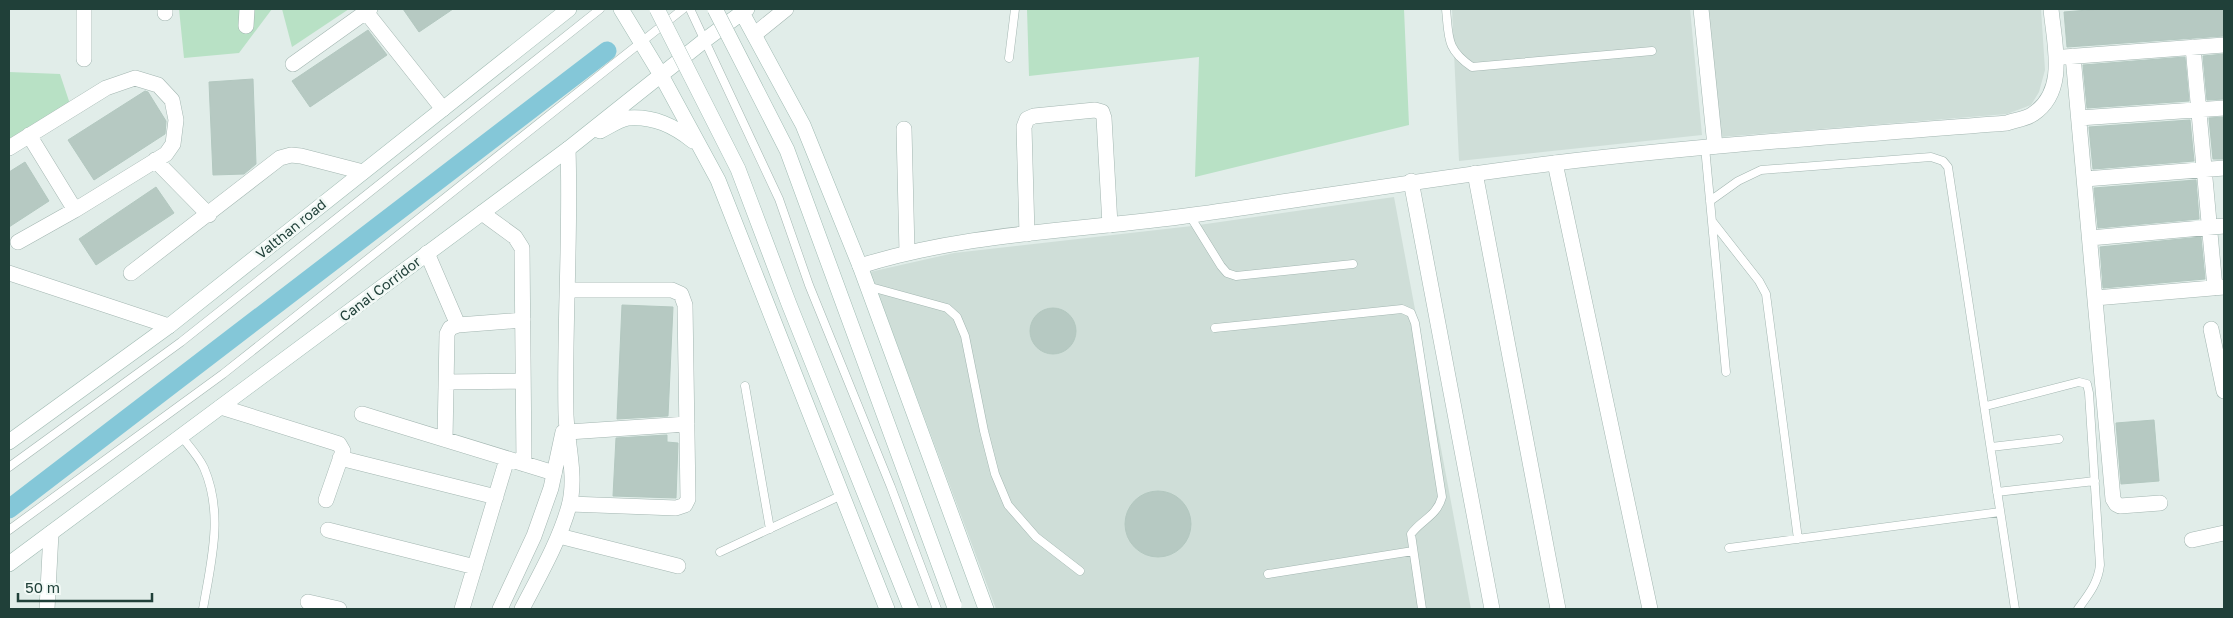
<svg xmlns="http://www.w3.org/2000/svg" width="2233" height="618" font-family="'Golos Text',sans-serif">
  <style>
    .built { fill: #cfded8 }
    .green { fill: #b8e1c5 }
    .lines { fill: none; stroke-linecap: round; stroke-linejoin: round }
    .canal { stroke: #84c7d8; stroke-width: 19 }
    .building { fill: #b6c9c2; stroke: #b3c8c0 }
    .service-casing { stroke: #a3b6b1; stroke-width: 9 }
    .minor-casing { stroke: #a3b6b1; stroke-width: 16 }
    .tertiary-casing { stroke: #a3b6b1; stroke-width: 16 }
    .secondary-casing { stroke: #9fbab2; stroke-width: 16 }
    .service { stroke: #fff; stroke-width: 8 }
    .minor { stroke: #fff; stroke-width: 15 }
    .tertiary { stroke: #fff; stroke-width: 15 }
    .secondary { stroke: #fff; stroke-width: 15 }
    .secondary-bridge-casing { stroke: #9fbab2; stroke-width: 16; stroke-linecap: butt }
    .secondary-bridge { stroke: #fff; stroke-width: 15 }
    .labels { text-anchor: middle; stroke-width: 5; stroke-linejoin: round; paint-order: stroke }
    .street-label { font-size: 14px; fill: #204039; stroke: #f2f9f6 }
  </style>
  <rect width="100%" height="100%" fill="#e1ede9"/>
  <path class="built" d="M1452,9H1690L1702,135L1459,161Z
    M1708,9H2041L2045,70L2039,92L2031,105L2007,114L1721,137Z
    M1394,197L1471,609H996L870,272L954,253L1192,226Z"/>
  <path class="green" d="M179,9H272L239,53L184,58Z
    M282,9H349L292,47Z
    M1027,9H1404L1409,125L1195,177L1199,57L1029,76Z
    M9,72L60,74L70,104L9,141Z"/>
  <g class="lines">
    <path class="canal" d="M9,509L607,51"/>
  </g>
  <path class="building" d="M403,9H453L419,32Z
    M2100,9H2224V36L2067,47L2064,12Z
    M368,30L387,55L310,107L292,81Z
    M2224,54V99L2207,100L2203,56Z
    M2185,57L2189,101L2087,108L2083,65Z
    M253,79L256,164L244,174L213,175L209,82Z
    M145,91L148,92L166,121L165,134L94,180L68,140Z
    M2224,117V159H2213L2209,118Z
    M2190,120L2194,161L2093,169L2089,127Z
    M25,162L49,201L9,227V172Z
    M2196,180L2199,219L2098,228L2094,188Z
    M156,187L174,213L96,265L79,239Z
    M2201,237L2205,279L2103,288L2100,247Z
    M622,305L673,307L668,416L617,419Z
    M1030 331a23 23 0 1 1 46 0a23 23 0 1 1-46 0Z
    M2154,420L2159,481L2121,484L2116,423Z
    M667,435V442L678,443L676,498L613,496L616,438Z
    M1125 524a33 33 0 1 1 66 0a33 33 0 1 1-66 0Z"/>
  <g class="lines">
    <g class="service-casing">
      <path id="service" d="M690,9L779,199L809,285L891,487L937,609
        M1446,9C1449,38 1446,49 1472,67L1652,51
        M1009,58L1015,9
        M1705,147L1726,372
        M1710,201L1738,181L1761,170L1931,157L1943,161L1948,167L2015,609
        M1190,216L1221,266L1227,273L1236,276L1353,264
        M1712,221L1759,281L1766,294L1798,539
        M867,286L947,308L957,317L965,336L984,431L995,474L1008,505L1036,537L1080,571
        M1215,328L1402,309L1411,313L1415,323L1442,497C1437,516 1421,520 1411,534L1422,609
        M745,386L770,529
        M1986,406L2079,382L2087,384L2089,393L2100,565C2098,583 2089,594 2078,609
        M181,436C189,446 199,457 204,468C224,514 211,562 203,609
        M1991,447L2059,439
        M9,467L181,342L600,9
        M1997,492L2095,481
        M9,530L223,374L683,9
        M1729,548L2000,512
        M720,552L842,495
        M1268,574L1413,551"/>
    </g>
    <g class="minor-casing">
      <path id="minor" d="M1701,9L1715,146
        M366,12L443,109
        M165,13V9
        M246,26L247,9
        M2193,47L2215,288
        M2073,56L2113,499L2116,504L2120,506L2160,503
        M2064,57L2224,45
        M84,59V9
        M293,64L370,9
        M2079,118L2224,108
        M904,129L907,252
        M29,135L75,210
        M9,148L106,88L135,78L158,85L172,100L176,120L173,144L166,154L75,210L18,242
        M155,160L209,215
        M1555,163L1650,609
        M1475,173L1558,609
        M2085,179L2224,168
        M1411,181L1492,609
        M482,213L515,237L522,248L524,464
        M1027,234L1024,127L1027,119L1034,116L1095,110L1102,112L1104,118L1110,225
        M2090,238L2224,226
        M427,253L458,325
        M131,273L280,158L291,155L301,156L363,172
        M568,290H672L681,294L685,305L688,499L685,505L676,508L570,504
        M2095,298L2224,287
        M2211,329L2224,391
        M446,382L523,381
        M221,407L339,444L343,451L326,500
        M362,414L554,473
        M568,432L687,424
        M445,439L447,334L450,328L458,325L523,320
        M340,458L496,497
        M328,530L475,567
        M559,536L678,566
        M2192,540L2224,533
        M308,602L339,609
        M47,609L51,533
        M462,609L507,459"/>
    </g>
    <g class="tertiary-casing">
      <path id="tertiary" d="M755,34L786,9
        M860,266C968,232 1081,231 1193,215C1313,198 1434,178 1555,163C1705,145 1856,135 2007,123C2015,120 2026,119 2033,114C2068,91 2054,43 2051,9
        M9,273L169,326
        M500,609L534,536L551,488L563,432
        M522,609C539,576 559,542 569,506C577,477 567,444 566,415C564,326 571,238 568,149"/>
    </g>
    <g class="secondary-casing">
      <path id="secondary" d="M621,9L661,75L718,180L887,609
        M740,9L803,125L860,266L986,609
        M600,131C608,127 620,119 628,118C654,116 674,126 693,141
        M9,442L169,326L569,9
        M9,564L568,149L705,40L747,9"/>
    </g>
    <use href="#service" class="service"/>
    <use href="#minor" class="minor"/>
    <use href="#tertiary" class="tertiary"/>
    <use href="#secondary" class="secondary"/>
    <g class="secondary-bridge-casing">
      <path id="secondary-bridge" d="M657,9L738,169L789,304L911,609
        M715,9L787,150L954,605"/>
    </g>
    <use href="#secondary-bridge" class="secondary-bridge"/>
  </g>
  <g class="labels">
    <g class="street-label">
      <text transform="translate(291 229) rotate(-39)" y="5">Valthan road</text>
      <text transform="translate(380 289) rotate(-37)" y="5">Canal Corridor</text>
    </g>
  </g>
  <rect width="2233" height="618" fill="none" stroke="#204039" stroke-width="20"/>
  <path d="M18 593v8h134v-8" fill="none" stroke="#204039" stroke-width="2.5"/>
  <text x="25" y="593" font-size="15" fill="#204039" stroke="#f2f9f6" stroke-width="4" paint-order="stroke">50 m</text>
</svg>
